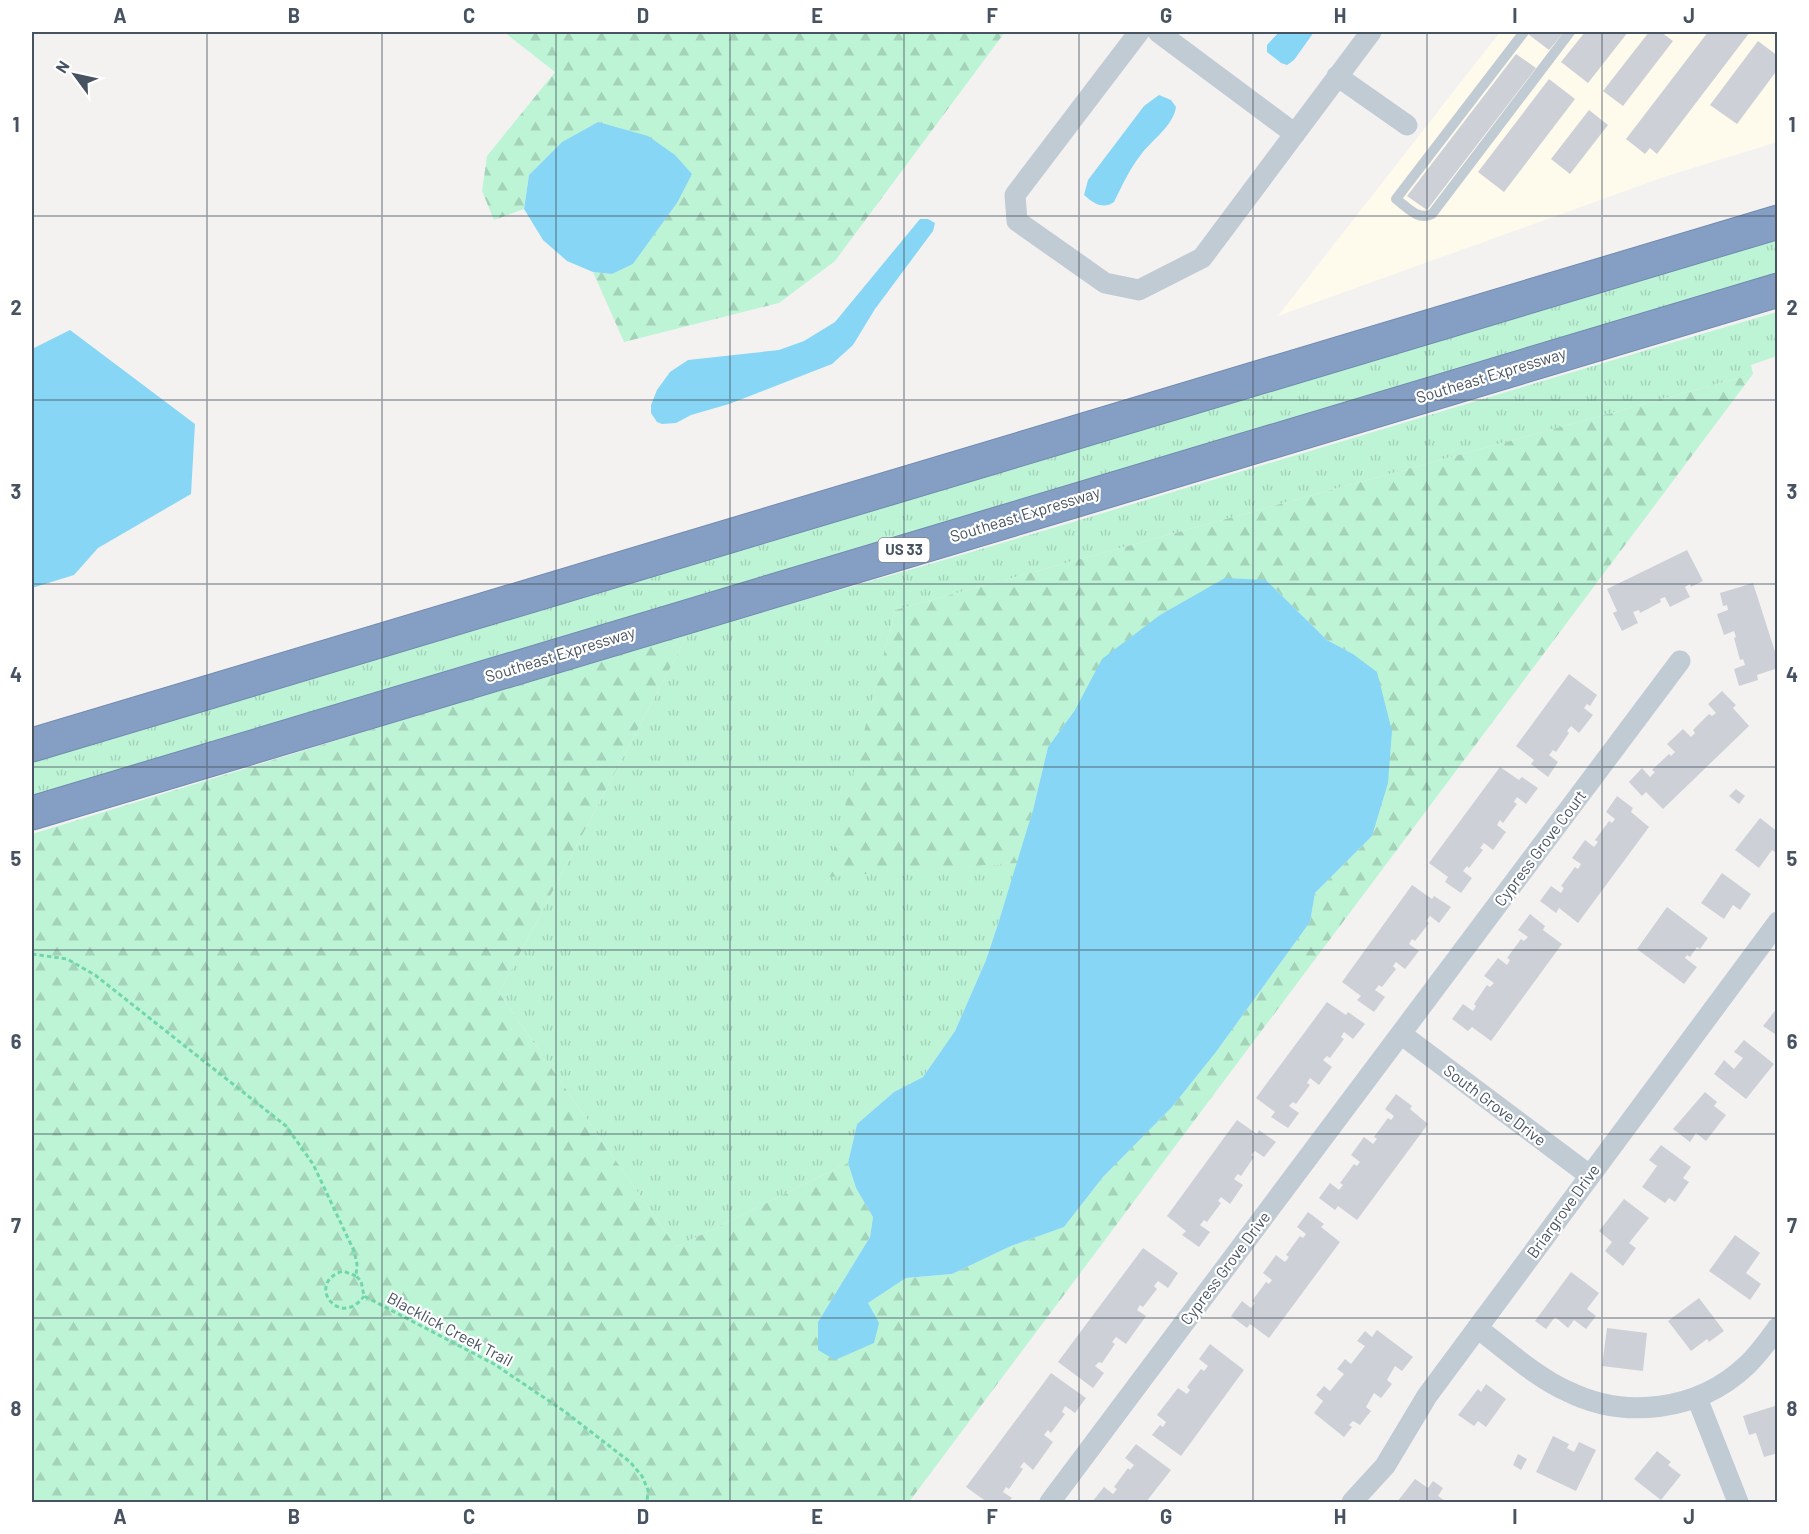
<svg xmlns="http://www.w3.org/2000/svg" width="1809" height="1534" font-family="Barlow,sans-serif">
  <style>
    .commercial { fill: #fefaec }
    .grass { fill: url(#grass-tufts) }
    .forest { fill: url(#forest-firs) }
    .water { fill: #87d6f5 }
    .building { fill: #cdd0d7 }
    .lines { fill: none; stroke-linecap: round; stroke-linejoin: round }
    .motorway-casing { stroke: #708ab0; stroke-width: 35 }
    .path { stroke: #72d6ab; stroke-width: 3; stroke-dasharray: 4.5 3; stroke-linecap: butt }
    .service { stroke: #c1cbd4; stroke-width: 10 }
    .minor { stroke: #c1cbd4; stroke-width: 21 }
    .motorway { stroke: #859fc4; stroke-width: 33 }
    .grid { fill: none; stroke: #475361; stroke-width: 1.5; stroke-opacity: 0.55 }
    .labels { text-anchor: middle; stroke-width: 4.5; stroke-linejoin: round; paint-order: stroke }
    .shield { fill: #fff; stroke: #7e8790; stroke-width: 1.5 }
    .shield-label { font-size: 15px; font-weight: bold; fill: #475361 }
    .street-label { font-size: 16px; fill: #475361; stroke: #fff }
    .neatline { fill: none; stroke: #475361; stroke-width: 2 }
    .grid-label { font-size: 20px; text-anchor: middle; font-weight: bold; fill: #475361 }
  </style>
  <defs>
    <pattern id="grass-tufts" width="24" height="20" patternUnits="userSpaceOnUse" patternTransform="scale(1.5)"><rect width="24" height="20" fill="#bdf4d6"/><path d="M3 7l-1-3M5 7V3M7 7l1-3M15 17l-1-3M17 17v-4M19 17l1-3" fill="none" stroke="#a4d3ba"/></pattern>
    <pattern id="forest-firs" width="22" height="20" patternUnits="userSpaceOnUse" patternTransform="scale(1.5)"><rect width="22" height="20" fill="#bdf4d6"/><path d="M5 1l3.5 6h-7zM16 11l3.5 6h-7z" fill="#a4d3ba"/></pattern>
  </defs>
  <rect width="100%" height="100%" fill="#f4f2f1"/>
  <path class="commercial" d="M1500,32H1777V142L1664,177L1278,316Z"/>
  <path class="grass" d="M1777,236V276L32,799V760Z
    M1777,312V356L1751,365L1753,374L895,610L828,876L1018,863L986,960L955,1031L923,1077L894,1092L857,1124L848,1163L676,1247L499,993L689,632C1054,532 1414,417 1777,312Z"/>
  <path class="forest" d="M504,32H1005L835,261L779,303L624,342L593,272L612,274L633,264L677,203L598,122L562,142L529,175L524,209L494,220L482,191L487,156L555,72Z
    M1753,374L909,1502H32V834L689,632L499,993L676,1247L848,1163L856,1188L873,1217L870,1237L818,1322L868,1303L906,1278L952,1274L1011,1246L1064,1227L1103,1177L1172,1107L1216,1052L1310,922L1315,893L1372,836L1353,654L1327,640L1266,580L1075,710L1048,747L1033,810L1018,863L827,877L895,610Z"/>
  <path class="water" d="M1279,32H1314L1294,60L1287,65L1281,63L1267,52V45Z
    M1159,95L1171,100L1176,107C1173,127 1151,140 1140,156C1129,170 1122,186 1114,202C1103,210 1093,203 1084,195L1088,180L1144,106Z
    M598,122L648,136L675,155L692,174L677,203L633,264L612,274L593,272L567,261L543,240L524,209L529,175L562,142Z
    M920,219H928L935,223L933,231L875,309L853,345L832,364L729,404L691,415L676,423L662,424L657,422L651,413V405L657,390L670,372L688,360L779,350L804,341L835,322Z
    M70,330L195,424L191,494L98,548L74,575L32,588V349Z
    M1225,578L1266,580L1327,640L1353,654L1377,672L1392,731L1388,783L1372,836L1315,893L1310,922L1216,1052L1172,1107L1103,1177L1064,1227L1011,1246L952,1274L906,1278L868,1303L879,1323L874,1343L835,1360L818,1350V1322L870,1237L873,1217L856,1188L848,1163L857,1124L894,1092L923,1077L955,1031L986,960L998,924L1033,810L1048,747L1075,710L1102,659L1160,615Z"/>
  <path class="building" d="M1530,32H1564L1549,50L1528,34Z
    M1585,32H1628L1588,83L1561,62Z
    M1649,32H1661L1673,41L1623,106L1603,91Z
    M1708,32H1750L1657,154L1650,148L1645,154L1626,139Z
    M1758,41L1778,56V69L1737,124L1710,105Z
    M1516,54L1536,68L1427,210L1407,196Z
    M1549,79L1575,99L1504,192L1478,172Z
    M1589,110L1608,125L1570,174L1551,159Z
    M1687,550L1703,581L1691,587L1690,584L1685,587L1690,597L1670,607L1665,597L1660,599L1661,602L1640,613L1639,610L1633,612L1638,623L1622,631L1613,613L1617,611L1607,589Z
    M1753,583L1778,661V668L1757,675L1758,680L1739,686L1734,669L1745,665L1743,659L1740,660L1734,638L1736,637L1734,631L1724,635L1717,614L1728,610L1727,605L1723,606L1720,593Z
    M1569,674L1597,695L1590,706L1587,704L1584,708L1593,715L1579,733L1571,726L1567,731L1569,733L1556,752L1553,750L1549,755L1558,762L1548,777L1531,764L1534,760L1516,746Z
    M1722,691L1736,705L1733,708L1749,726L1663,809L1646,792L1642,796L1629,782L1642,768L1650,777L1655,772L1652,770L1669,754L1671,756L1675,752L1667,744L1683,729L1691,737L1695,733L1693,730L1709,714L1712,716L1716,713L1708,704Z
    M1500,767L1519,780L1522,777L1538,788L1526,804L1517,797L1514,802L1517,804L1503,823L1500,820L1497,825L1506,832L1493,850L1484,843L1480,848L1483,850L1469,868L1467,866L1463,871L1472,878L1461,893L1445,882L1448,877L1429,863Z
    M1736,789L1745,796L1739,804L1729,796Z
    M1617,796L1633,808L1631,812L1649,827L1578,923L1559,908L1556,913L1540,901L1551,886L1561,893L1564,888L1561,886L1575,867L1578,869L1581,864L1572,858L1585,840L1594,847L1598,842L1595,840L1609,821L1612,823L1615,819L1606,812Z
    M1760,818L1778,832V854L1772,850L1759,868L1735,850Z
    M1722,873L1751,894L1740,910L1733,905L1724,919L1701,903Z
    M1412,885L1432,899L1434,896L1451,907L1439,923L1430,916L1426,921L1429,923L1415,941L1412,939L1409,944L1419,951L1405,969L1396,962L1393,966L1396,969L1382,987L1379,985L1375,990L1385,997L1374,1012L1357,1000L1361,996L1342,982Z
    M1667,907L1708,938L1700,949L1697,947L1690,957L1687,955L1685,958L1697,967L1684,984L1637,949Z
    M1530,914L1545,926L1543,930L1562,944L1491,1041L1472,1027L1468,1031L1452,1019L1463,1004L1473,1011L1476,1006L1474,1004L1487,985L1490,987L1494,983L1484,976L1498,958L1507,965L1510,960L1507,958L1521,939L1524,941L1528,937L1518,930Z
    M1327,1002L1346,1015L1348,1012L1365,1024L1353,1039L1344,1032L1341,1037L1344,1039L1330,1058L1327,1056L1323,1060L1332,1067L1319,1085L1310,1078L1307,1083L1310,1085L1296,1104L1293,1102L1289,1106L1299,1113L1288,1128L1271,1117L1275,1112L1256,1098Z
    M1778,1007V1036L1763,1026Z
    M1744,1040L1774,1064L1746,1099L1714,1074L1724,1060L1734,1069L1743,1058L1734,1052Z
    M1705,1092L1717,1102L1714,1106L1726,1115L1706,1141L1696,1133L1690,1142L1673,1129Z
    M1396,1094L1412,1106L1410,1109L1428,1124L1357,1220L1338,1206L1335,1210L1319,1198L1330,1183L1339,1190L1343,1185L1340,1183L1354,1164L1357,1166L1360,1162L1351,1155L1364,1137L1373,1144L1377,1139L1374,1137L1388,1118L1391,1120L1394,1116L1385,1109Z
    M1237,1120L1257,1134L1259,1130L1276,1142L1264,1157L1255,1151L1251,1155L1254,1157L1241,1176L1238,1174L1234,1179L1243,1185L1230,1204L1221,1197L1218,1201L1221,1203L1207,1222L1204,1220L1200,1225L1210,1232L1199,1247L1182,1235L1186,1231L1167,1216Z
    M1661,1145L1691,1167L1683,1178L1689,1182L1675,1202L1669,1198L1665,1203L1642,1187L1657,1166L1649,1160Z
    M1624,1199L1649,1218L1629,1243L1636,1248L1623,1266L1605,1251L1612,1242L1599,1231Z
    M1308,1212L1324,1224L1321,1227L1340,1242L1269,1338L1250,1324L1247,1328L1231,1316L1242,1301L1251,1308L1255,1303L1252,1301L1266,1282L1269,1284L1272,1280L1263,1273L1276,1255L1285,1262L1289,1257L1286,1255L1300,1236L1303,1238L1306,1234L1297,1227Z
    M1735,1235L1760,1253L1746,1273L1761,1284L1750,1300L1709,1271Z
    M1143,1248L1178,1273L1168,1288L1158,1281L1154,1286L1157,1289L1143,1307L1140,1305L1137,1310L1146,1316L1126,1344L1116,1337L1112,1342L1115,1344L1102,1363L1099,1362L1095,1366L1104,1373L1093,1388L1058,1362Z
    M1571,1272L1599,1293L1587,1309L1596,1316L1586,1329L1574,1320L1568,1328L1555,1317L1546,1329L1535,1321Z
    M1699,1298L1724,1331L1709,1342L1707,1339L1691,1351L1668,1321Z
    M1607,1328L1647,1333L1643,1371L1602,1366Z
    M1377,1330L1413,1357L1402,1371L1395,1366L1387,1380L1392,1384L1381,1398L1374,1393L1366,1407L1371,1411L1360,1425L1353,1421L1349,1425L1352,1427L1344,1437L1314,1413L1323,1401L1316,1395L1324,1386L1330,1391L1344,1374L1337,1369L1345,1359L1351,1364L1365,1346L1357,1341L1365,1331L1372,1337Z
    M1210,1344L1244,1370L1181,1456L1152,1435L1160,1425L1163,1427L1166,1422L1157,1415L1178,1388L1187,1394L1190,1390L1187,1387L1201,1369L1204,1371L1208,1366L1199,1359Z
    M1051,1373L1086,1398L1075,1413L1065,1406L1062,1412L1065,1414L1051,1433L1048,1430L1044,1435L1053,1442L1033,1470L1024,1462L1020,1467L1023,1469L1009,1489L1006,1487L1003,1492L1012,1498L1008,1502H987L966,1487Z
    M1486,1384L1506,1399L1486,1427L1478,1421L1474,1426L1458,1415L1478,1389L1481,1392Z
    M1778,1405V1453L1764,1457L1756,1433L1749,1435L1743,1416Z
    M1553,1436L1569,1444L1567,1448L1574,1452L1579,1442L1596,1450L1576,1491L1536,1472Z
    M1136,1444L1171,1470L1146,1502H1092L1104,1487L1113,1494L1117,1489L1114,1487L1128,1468L1130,1470L1134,1465L1125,1458Z
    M1657,1451L1671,1462L1668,1465L1681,1475L1661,1500L1634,1479Z
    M1518,1454L1527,1459L1521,1470L1513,1465Z
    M1415,1479L1428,1488L1433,1481L1443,1488L1438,1496L1447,1502H1397Z"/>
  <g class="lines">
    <g class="motorway-casing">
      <path id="motorway" d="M32,745L1778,222
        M32,813L1778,290"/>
    </g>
    <path class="path" d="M32,954L67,959L95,975L286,1126L313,1164L354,1251L357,1264L356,1276L361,1281L364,1296L494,1364L564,1411L630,1462L642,1476L648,1490L647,1502
      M356,1276L343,1271C304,1283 340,1330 364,1296"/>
    <path class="service" d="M1524,32L1396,199C1407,207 1418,221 1432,214L1570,32"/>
    <path class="minor" d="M1139,32L1015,195L1017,221L1105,283L1139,290L1202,258L1371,32
      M1158,32L1295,134
      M1337,76L1407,125
      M1401,1034L1589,1175
      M1477,1328C1506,1349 1534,1376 1567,1391C1625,1420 1698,1411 1746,1366C1758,1355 1768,1341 1778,1327
      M1697,1398L1738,1502
      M1050,1502L1680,661
      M1352,1502L1385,1466L1427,1396L1778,922"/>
    <use href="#motorway" class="motorway"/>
  </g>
  <path class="grid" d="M207,32V1502M382,32V1502M556,32V1502M730,32V1502M904,32V1502M1079,32V1502M1253,32V1502M1427,32V1502M1602,32V1502M32,216H1778M32,400H1778M32,584H1778M32,767H1778M32,950H1778M32,1134H1778M32,1318H1778"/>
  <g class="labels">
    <rect class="shield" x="878.5" y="538" width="51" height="24" rx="4.5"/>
    <g class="shield-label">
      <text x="904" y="555">US 33</text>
    </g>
    <g class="street-label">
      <text transform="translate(1491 375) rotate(-17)" y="6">Southeast Expressway</text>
      <text transform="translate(1025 514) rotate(-17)" y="6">Southeast Expressway</text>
      <text transform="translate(560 654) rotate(-17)" y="6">Southeast Expressway</text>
      <text transform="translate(1540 848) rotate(-53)" y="6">Cypress Grove Court</text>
      <text transform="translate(1495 1105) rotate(37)" y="6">South Grove Drive</text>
      <text transform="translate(1563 1211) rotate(-54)" y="6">Briargrove Drive</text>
      <text transform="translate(1225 1268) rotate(-53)" y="6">Cypress Grove Drive</text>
      <text transform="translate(450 1329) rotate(28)" y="6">Blacklick Creek Trail</text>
    </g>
  </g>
  <rect width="1809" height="1534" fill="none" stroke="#ffffff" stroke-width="66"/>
  <g transform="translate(75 75) rotate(303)" stroke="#ffffff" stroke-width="4.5" paint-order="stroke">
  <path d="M0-4.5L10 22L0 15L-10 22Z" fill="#475361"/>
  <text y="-9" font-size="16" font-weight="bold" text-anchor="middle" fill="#475361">N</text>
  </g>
  <rect x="33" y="33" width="1743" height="1468" class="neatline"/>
  <g class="grid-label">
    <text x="120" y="23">A</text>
    <text x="294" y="23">B</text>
    <text x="469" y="23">C</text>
    <text x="643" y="23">D</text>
    <text x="817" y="23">E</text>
    <text x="992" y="23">F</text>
    <text x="1166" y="23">G</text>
    <text x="1340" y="23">H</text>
    <text x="1515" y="23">I</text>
    <text x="1689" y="23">J</text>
    <text x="16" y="132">1</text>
    <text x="1792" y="132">1</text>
    <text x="16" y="315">2</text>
    <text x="1792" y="315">2</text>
    <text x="16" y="499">3</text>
    <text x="1792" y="499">3</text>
    <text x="16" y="682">4</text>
    <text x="1792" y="682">4</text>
    <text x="16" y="866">5</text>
    <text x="1792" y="866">5</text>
    <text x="16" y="1049">6</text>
    <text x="1792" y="1049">6</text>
    <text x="16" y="1233">7</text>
    <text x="1792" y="1233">7</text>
    <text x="16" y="1416">8</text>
    <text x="1792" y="1416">8</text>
    <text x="120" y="1524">A</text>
    <text x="294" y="1524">B</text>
    <text x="469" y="1524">C</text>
    <text x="643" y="1524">D</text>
    <text x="817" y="1524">E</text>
    <text x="992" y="1524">F</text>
    <text x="1166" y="1524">G</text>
    <text x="1340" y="1524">H</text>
    <text x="1515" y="1524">I</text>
    <text x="1689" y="1524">J</text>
  </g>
</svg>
